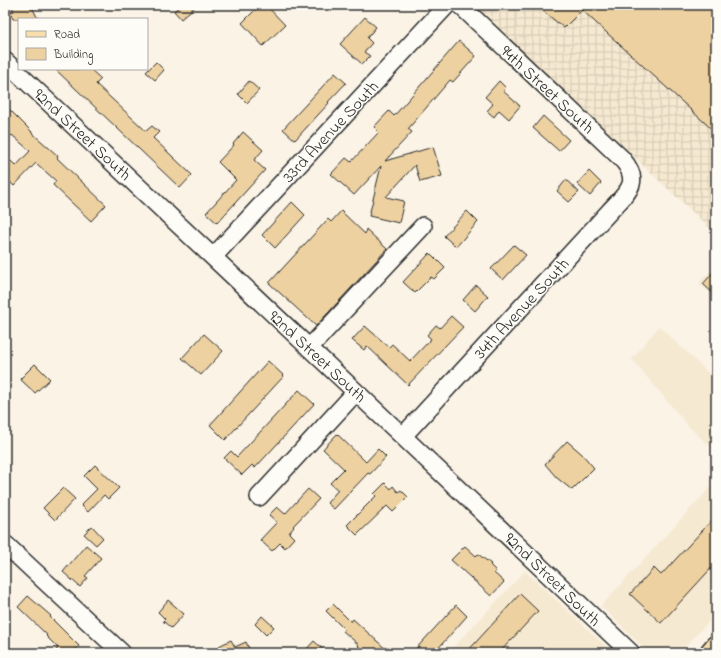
<svg xmlns="http://www.w3.org/2000/svg" width="721" height="658" font-family="'Indie Flower',sans-serif">
  <style>
    .built { fill: #f6e9d1 }
    .industrial { fill: url(#industrial-grid) }
    .building { fill: #edd1a1; stroke: #2b2b2b }
    .lines { fill: none; stroke-linecap: round; stroke-linejoin: round }
    .minor-casing { stroke: #2b2b2b; stroke-width: 20 }
    .major-casing { stroke: #2b2b2b; stroke-width: 25 }
    .minor { stroke: #fdfcf7; stroke-width: 17 }
    .major { stroke: #f8deab; stroke-width: 22 }
    .labels { text-anchor: middle; stroke-width: 3; stroke-linejoin: round; paint-order: stroke }
    .street-label { font-size: 17px; fill: #2b2b2b; stroke: #fdfcf7 }
  </style>
  <defs>
    <pattern id="industrial-grid" width="8" height="8" patternUnits="userSpaceOnUse"><rect width="8" height="8" fill="#f6e9d1"/><path d="M0 4h8M4 0v8" fill="none" stroke="#d3c8b4"/></pattern>
  </defs>
  <rect width="100%" height="100%" fill="#faf3e6"/>
  <filter id="ink" filterUnits="userSpaceOnUse"><feTurbulence type="fractalNoise" baseFrequency=".025" numOctaves="2"/><feDisplacementMap in="SourceGraphic" scale="8" xChannelSelector="R" yChannelSelector="G"/><feConvolveMatrix kernelMatrix="1 2 1 2 8 2 1 2 1" color-interpolation-filters="sRGB"/></filter>
  <g filter="url(#ink)">
    <path class="built" d="M716,265V299L699,283Z
      M659,326L716,380V452L688,426L632,359Z
      M716,481V614L679,653H649L601,606Z
      M525,571L613,653H448Z"/>
    <path class="industrial" d="M472,5H716V234L666,187Z"/>
    <path class="building" d="M11,5H31L38,19H13L10,12L14,11Z
      M181,5H197L181,19L174,11Z
      M260,5H266L285,25L263,46L242,23Z
      M547,5H716V133L582,10L564,28L542,10Z
      M365,17L376,27L367,38L372,43L364,52L370,56L362,64L340,44Z
      M459,41L476,56L453,82L450,80L408,129L412,132L385,161L433,147L442,176L420,182L415,165L386,197L404,201L399,223L369,216L381,166L354,195L331,174L346,158L351,162L379,132L374,127L389,111L394,116Z
      M156,62L164,70L155,80L146,72Z
      M55,69H90L101,79L96,84L146,131L152,126L159,132L153,138L192,175L180,188Z
      M335,73L346,83L328,102L329,103L295,140L283,129Z
      M249,81L259,90L247,103L238,94Z
      M499,81L506,88L503,91L520,106L509,119L499,110L494,117L487,111L493,104L485,97Z
      M5,105L32,132H31L58,156L57,158L106,205L91,221L53,185L56,181L36,163L14,186L5,177V167L11,161L16,166L30,151L12,135L10,137L5,133Z
      M543,116L569,140L559,151L533,128Z
      M243,132L263,150L254,160L265,170L217,223L206,213L236,180L218,162L234,145L233,144Z
      M589,171L601,183L590,196L577,184Z
      M566,180L579,192L569,202L557,191Z
      M292,202L305,215L275,248L262,235Z
      M341,211L365,234L366,229L387,249L316,326L269,283L328,219L331,222Z
      M467,211L478,222L456,247L444,236Z
      M514,245L526,255L503,280L491,269Z
      M430,253L445,268L434,279L431,277L415,293L403,282Z
      M716,269V296L703,284Z
      M476,285L488,296L475,311L463,300Z
      M451,316L463,327L408,385L367,346L364,350L352,340L365,326L389,347L392,344L410,361L431,339L427,335L436,325L440,328Z
      M204,334L223,351L201,375L182,358Z
      M268,361L284,376L225,440L210,425Z
      M35,364L50,379L35,393L20,379Z
      M299,390L314,404L255,468L252,465L242,475L224,458L231,451L237,457Z
      M337,434L366,462L378,449L386,457L370,474L368,473L334,509L327,503L338,490L330,483L344,469L323,449Z
      M567,441L582,454L594,468L572,490L557,478L545,464Z
      M95,465L119,488L108,499L104,495L88,512L81,505L97,489L84,476Z
      M385,483L391,489L393,486L398,492L401,490L408,497L393,512L387,506L357,535L347,525L376,496L374,494Z
      M63,488L75,499L55,520L43,508Z
      M308,489L319,499L293,526L294,527L289,533L294,538L285,548L280,543L272,551L260,540L277,522L269,515L277,507L285,514Z
      M716,516V563L661,623L630,594L654,568L661,575Z
      M92,526L103,538L96,545L84,534Z
      M86,545L101,558L85,576L88,578L80,587L63,572Z
      M465,546L476,556L478,554L491,564L490,565L496,571L494,573L504,582L491,596L451,560Z
      M520,594L538,611L499,653H466Z
      M28,596L51,616L50,617L79,646L73,653H53L58,648L46,636L47,635L18,607Z
      M168,600L184,614L171,628L163,621L165,619L158,612Z
      M333,604L351,622L353,619L390,653H366L358,646L359,645L343,631L344,629L326,611Z
      M456,605L467,616L434,653H412Z
      M262,616L274,627L266,635L255,624Z
      M231,640L235,647L246,642L251,653H222L219,646Z
      M314,641L327,653H303Z"/>
    <g class="lines">
      <g class="minor-casing">
        <path id="minor" d="M5,61L356,392L631,653
          M213,257L447,5
          M309,348L423,226
          M403,436L609,212C626,193 643,183 622,159L460,5
          M259,497L356,392
          M5,544L122,653"/>
      </g>
      <g class="major-casing">
        <path id="major" d="M711,653L716,647"/>
      </g>
      <use href="#minor" class="minor"/>
      <use href="#major" class="major"/>
    </g>
  </g>
  <g class="labels">
    <g class="street-label">
      <text transform="translate(548 89) rotate(43)" y="6">94th Street South</text>
      <text transform="translate(330 131) rotate(-47)" y="6">33rd Avenue South</text>
      <text transform="translate(83 134) rotate(43)" y="6">92nd Street South</text>
      <text transform="translate(521 308) rotate(-47)" y="6">34th Avenue South</text>
      <text transform="translate(318 356) rotate(43)" y="6">92nd Street South</text>
      <text transform="translate(553 579) rotate(44)" y="6">92nd Street South</text>
    </g>
  </g>
  <rect width="721" height="658" fill="none" stroke="#fdfcf7" stroke-width="20"/>
  <rect x="10" y="10" width="701" height="638" fill="none" stroke="#2b2b2b" stroke-width="1.5" filter="url(#ink)"/>
  <rect x="18" y="18" width="130" height="52" fill="#fdfcf7" stroke="#a9a8a5"/>
  <rect x="26" y="31" width="20" height="6" fill="#f8deab" stroke="#a9a8a5"/>
  <text x="54" y="38" font-size="12" fill="#2b2b2b">Road</text>
  <rect x="26" y="48" width="20" height="12" fill="#edd1a1" stroke="#a9a8a5"/>
  <text x="54" y="58" font-size="12" fill="#2b2b2b">Building</text>
</svg>
